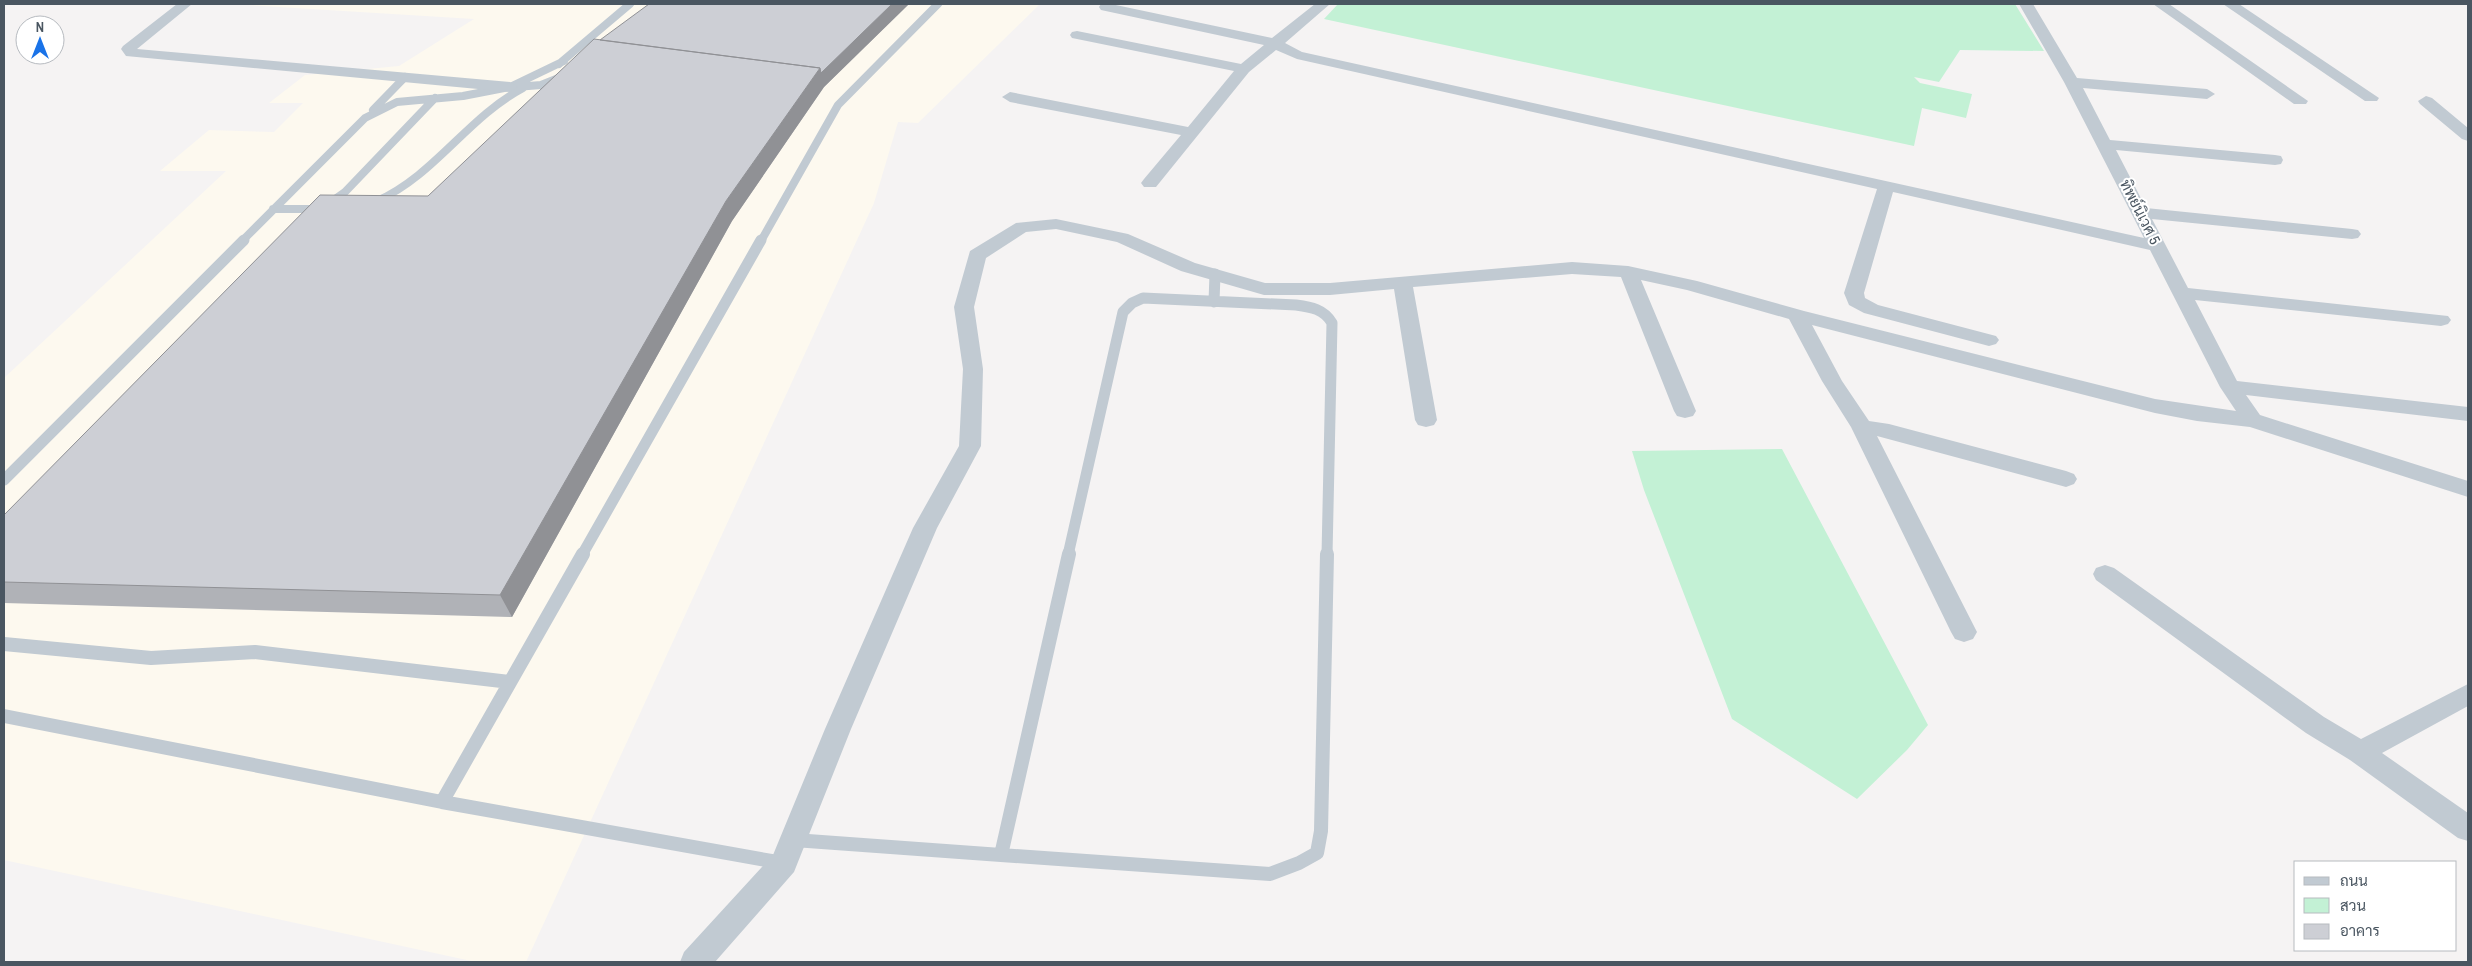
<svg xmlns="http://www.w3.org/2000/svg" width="2472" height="966" font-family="'Archivo Narrow',Sarabun,sans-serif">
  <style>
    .commercial { fill: #fdf9ef }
    .green { fill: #c3f1d5 }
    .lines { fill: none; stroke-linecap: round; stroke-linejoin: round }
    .lane-far2 { stroke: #c1cad2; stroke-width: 8 }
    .lane-far1 { stroke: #c1cad2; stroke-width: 11 }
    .lane { stroke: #c1cad2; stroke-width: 14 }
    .street { fill: #c1cad2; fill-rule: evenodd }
    .wall { fill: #b0b2b7 }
    .shaded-wall { fill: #909195 }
    .building { fill: #cdcfd5; stroke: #909195 }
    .labels { text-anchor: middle; stroke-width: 4; stroke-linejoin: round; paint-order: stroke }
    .far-street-label { font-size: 15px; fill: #4a5661; stroke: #fff }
  </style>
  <rect width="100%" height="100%" fill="#f5f3f3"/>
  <path class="commercial" d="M230,4H1040L918,123L898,122L874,203L526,962H476L4,860V378L226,171H160L209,130L274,132L303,103H269L305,75L399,66L474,19Z"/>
  <path class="green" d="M1338,4H2015L2044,51L1960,50L1939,82L1914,77L1920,83L1972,94L1966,118L1922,108L1914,146L1324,19Z
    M1782,449L1928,725L1907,750L1857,799L1732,719L1644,490L1632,451Z"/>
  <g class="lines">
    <path class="lane-far2" d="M559,64L630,4
      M516,87L541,85L561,77
      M373,110L405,77
      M377,201C435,175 467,118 523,88
      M328,204L345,192L435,98
      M273,209H321
      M242,241L365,118L397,102L463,96L510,87L564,61
      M761,241L838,105L938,4"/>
    <path class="lane-far1" d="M1214,302L1215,274
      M4,480L244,240
      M582,555L761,240
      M1068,555L1123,312L1132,303L1143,298L1296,305C1311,307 1324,309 1332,323L1327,555"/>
    <path class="lane" d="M583,554L442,802L783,863
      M4,644L151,658L255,652L510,682
      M4,716L442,802
      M794,840L1001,855
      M1001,855L1270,874L1299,863L1317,853L1321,831L1327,554
      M1001,855L1069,554"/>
    <path class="street" d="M177,4H192L137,49L510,82L518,87L510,92L126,56L121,49L123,46Z
      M1101,4H1111L1272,38L1315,4H1330L1285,43L1302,52L2144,238L2064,82L2019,4H2033L2077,78L2207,89L2215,94L2207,99L2083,88L2110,140L2275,155L2281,156L2283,160L2281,164L2275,165L2116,150L2146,208L2352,229L2358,230L2361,234L2358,238L2352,239L2152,219L2188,288L2448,316L2451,320L2448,324L2441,326L2195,300L2237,381L2468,407V421L2246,395L2260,415L2468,481V497L2250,427L2197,421L2155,413L1812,325L1842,381L1869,421L1889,424L2066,471L2074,474L2077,479L2074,484L2066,487L1877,436L1977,632L1973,639L1964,642L1955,639L1951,632L1851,427L1822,381L1789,319L1687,290L1641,280L1696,411L1693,416L1685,418L1677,416L1674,411L1621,277L1572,274L1413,287L1437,420L1434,425L1426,427L1418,425L1415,420L1394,289L1330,295H1264L1181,271L1117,242L1056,229L1026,232L986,258L974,307L983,369L981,446L937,528L851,729L794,872L715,962H680L684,952L773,855L825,729L913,528L959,446L963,369L954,307L970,251L1016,223L1056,219L1128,234L1195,263L1265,283H1330L1572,262L1628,266L1697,281L1804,311L2155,399L2236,411L2220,387L2150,250L1893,192L1864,293L1865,298L1878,305L1996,336L1999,340L1996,344L1989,346L1864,313L1849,305L1844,293L1877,189L1297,59L1276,50L1249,72L1156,187H1144L1141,183L1144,179L1181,135L1010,102L1002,97L1010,92L1188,127L1234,71L1077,39L1072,38L1070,35L1072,32L1077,31L1241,64L1264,45L1101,10L1099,7Z
      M2153,4H2169L2308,101L2306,104H2294Z
      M2223,4H2239L2379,98L2377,101H2365Z
      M2426,96L2432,98L2468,128V141L2462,139L2420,104L2418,101Z
      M2105,565L2114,568L2324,717L2361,739L2468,684V706L2382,753L2468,813V841L2458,838L2350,760L2306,733L2096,580L2093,574L2096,568Z"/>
  </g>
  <path class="wall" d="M649,4H909L824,87L732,221L512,617L4,603V515L428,196Z"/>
  <path class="shaded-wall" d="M892,4H909L824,87L732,221L512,617L500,595L726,201L820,68Z"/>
  <path class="building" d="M649,4H892L821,73L820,68L600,40Z
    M594,39L820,68L726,201L500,595L4,582V515L320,195L428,196Z"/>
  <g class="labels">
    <g class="far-street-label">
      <text transform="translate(2140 212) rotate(63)" y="5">ทิพย์นิเวศ 5</text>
    </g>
  </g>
  <rect width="2472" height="966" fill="none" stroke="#4a5661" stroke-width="10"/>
  <rect x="2294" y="861" width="162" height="90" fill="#ffffff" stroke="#b7bbc0"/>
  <rect x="2304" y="877" width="25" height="8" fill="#c1cad2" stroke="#b7bbc0"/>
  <text x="2340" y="886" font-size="15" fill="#4a5661">ถนน</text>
  <rect x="2304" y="898" width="25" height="15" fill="#c3f1d5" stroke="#b7bbc0"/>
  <text x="2340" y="911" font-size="15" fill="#4a5661">สวน</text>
  <rect x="2304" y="924" width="25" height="15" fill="#cdcfd5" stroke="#b7bbc0"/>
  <text x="2340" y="936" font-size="15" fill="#4a5661">อาคาร</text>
  <g transform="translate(40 40)"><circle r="24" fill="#ffffff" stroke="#b7bbc0"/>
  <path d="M0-4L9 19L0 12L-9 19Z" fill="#1a73e8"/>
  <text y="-8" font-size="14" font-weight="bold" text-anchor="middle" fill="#4a5661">N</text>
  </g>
</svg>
